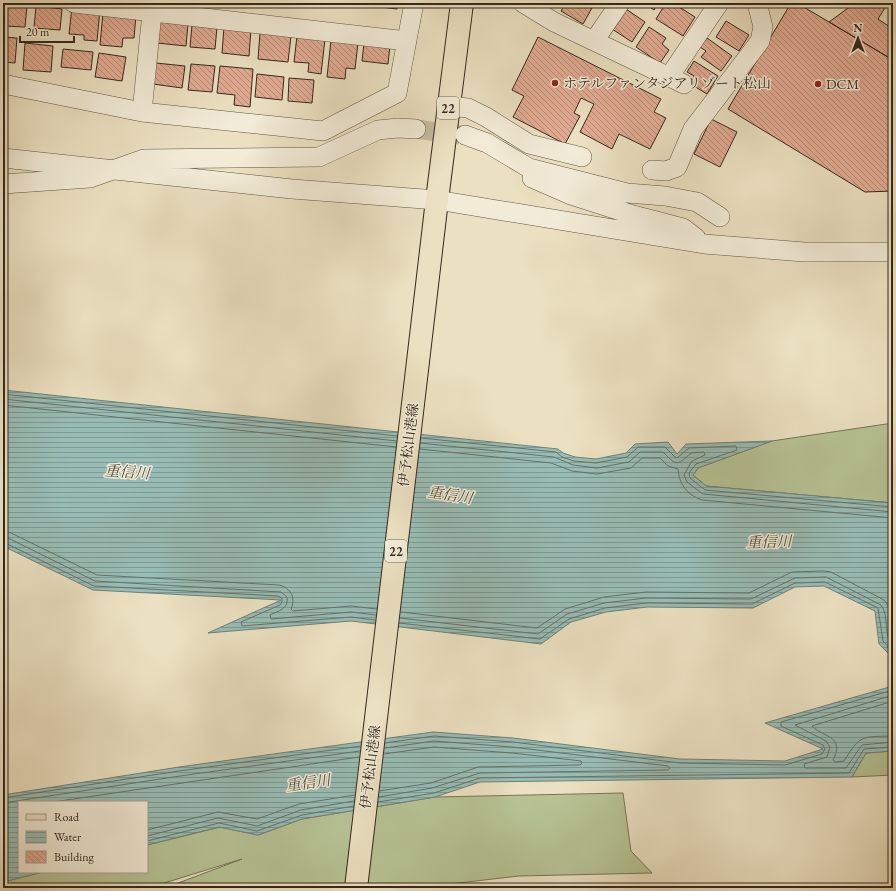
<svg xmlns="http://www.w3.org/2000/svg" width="896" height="891" font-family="'EB Garamond','Noto Serif JP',serif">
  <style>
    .grass { fill: #b6c294; stroke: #757558 }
    .water { fill: url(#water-rules); stroke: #708179 }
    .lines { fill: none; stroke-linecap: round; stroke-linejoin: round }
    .shore { stroke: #66726a; stroke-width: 1 }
    .building { fill: url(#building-back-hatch); stroke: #34281d }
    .minor-tunnel { stroke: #c6bba0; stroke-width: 19; stroke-dasharray: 19 10; stroke-linecap: butt }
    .minor-casing { stroke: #625646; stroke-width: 20 }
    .major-casing { stroke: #34281d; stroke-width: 24 }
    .minor { stroke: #f2ebd7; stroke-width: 19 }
    .major { stroke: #ebe0c1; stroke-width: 22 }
    .poi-dot { fill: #8f2418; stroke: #f2ebd7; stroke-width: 1.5 }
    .labels { text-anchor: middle; stroke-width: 3; stroke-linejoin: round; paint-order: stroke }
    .shield { fill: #f2ebd7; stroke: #6d6255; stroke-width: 1 }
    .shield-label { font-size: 13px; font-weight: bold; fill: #34281d }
    .poi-label { font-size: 14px; fill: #34281d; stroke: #f2ebd7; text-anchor: start }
    .street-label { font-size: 14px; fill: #34281d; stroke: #f2ebd7 }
    .water-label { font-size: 15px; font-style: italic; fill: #4d4d43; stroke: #f2ebd7 }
  </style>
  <defs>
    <pattern id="water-rules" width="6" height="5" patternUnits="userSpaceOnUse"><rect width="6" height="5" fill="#98bdb6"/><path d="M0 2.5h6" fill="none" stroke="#7d9a93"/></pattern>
    <pattern id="building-back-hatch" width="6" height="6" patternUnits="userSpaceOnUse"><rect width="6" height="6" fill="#e1ab93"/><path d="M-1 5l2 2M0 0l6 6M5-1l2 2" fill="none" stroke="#b78b77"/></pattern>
  </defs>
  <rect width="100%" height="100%" fill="#ebe0c1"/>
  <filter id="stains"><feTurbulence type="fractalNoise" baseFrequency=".005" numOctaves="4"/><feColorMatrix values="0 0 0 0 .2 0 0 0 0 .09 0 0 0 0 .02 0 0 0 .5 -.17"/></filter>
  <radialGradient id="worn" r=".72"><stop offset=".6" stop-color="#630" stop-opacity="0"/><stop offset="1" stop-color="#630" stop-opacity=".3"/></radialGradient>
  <path class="grass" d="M893,423V503L706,486L693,475L698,468L772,441Z
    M893,751V775L852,777L866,753Z
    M623,793L631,851L652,873L519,876L415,888H165L242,859L148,888H3V882L43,872H147V845L220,827L258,835L302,819L435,797Z"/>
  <path class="water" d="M3,390L558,449L563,453L575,457L596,459L626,453L635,444L668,442L677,454L686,444L772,441L698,468L693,475L706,486L893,503V658L879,644L875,611L824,586L795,587L753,608L647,607L606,612L571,622L541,644L351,621L208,633L281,600L93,590L3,546Z
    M893,686V751L866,753L852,777L480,782L435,797L302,819L258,835L219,827L147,845V802H19V872H43L3,882V795L179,767L433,732L513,738L680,759L785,761L823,749L765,723Z"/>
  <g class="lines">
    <path class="shore" d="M3,394L397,436
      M3,399L397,441
      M3,405L396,447
      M421,438L556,452L562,457L574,461L596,463L627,457L638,447H665L674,456L677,458L689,448L736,446L737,450L696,464L689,473L690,478L705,490L893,507
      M420,443L554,457L573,465L597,468L629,462L640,452H663C676,465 676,467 691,453L704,452L705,455L692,461L684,475L687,482L703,494L893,512
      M420,449L551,463L572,471L597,474L631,468L642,458H660L668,466L678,469C679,484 687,495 702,500L893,518
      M3,531L11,533L97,575L279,585C291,588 296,598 291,609L293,611L351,606L377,609
      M3,537L8,538L95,581L281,592L287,597C289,609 278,611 270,615L271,619L351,612L376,615
      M3,542L94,586L278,596L282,598V602L280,605L241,622L242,626L351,617L375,620
      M401,612L537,628L565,609L604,597L646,592L749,593L792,572L823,571L831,572L884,600L889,607L893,635
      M400,618L538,634L567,614L604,603L646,598L751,599L795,578L826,577L881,605C890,617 882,634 893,645
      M399,623L540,639L569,619L605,608L646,603L752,604L795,583L825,582L878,608L883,641L893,652
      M893,695L795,725L826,741L830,747L827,757L804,764L805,768H846L862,745L893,742
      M893,701L812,726C822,737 846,736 833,760L835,762L844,761C861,734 861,737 893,736
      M385,743L434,736L513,742L680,763L785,765L822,754L825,749L823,745L781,726V722L893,690
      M379,791L431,783L478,767L580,765L582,763L581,761L512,753L434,747L384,754
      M379,797L432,788L480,773L668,770L670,768L668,766L512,747L434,741L385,748
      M3,798L179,771L361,746
      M53,802L359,757
      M378,802L434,793L480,778L849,773L864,749L893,747
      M3,803L180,776L360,751
      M147,830L218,812L257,819L299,804L355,795
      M147,836L218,818L257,826L301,810L354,801
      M147,841L219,823L257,831L302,815L354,806"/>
  </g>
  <path class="building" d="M372,3H398L397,9L372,6Z
    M566,3H588L593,6L583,24L561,11Z
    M644,3H658L654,10Z
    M666,3H673L695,17L683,36L656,19Z
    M791,3H797L893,60V191L865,192L728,109Z
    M855,3H888L878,19L893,29V60L829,22Z
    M3,4L27,6L25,27L3,26Z
    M36,6L62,9L60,30L34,28Z
    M72,7L100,9L97,41L84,40V35L69,34Z
    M623,7L645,22L632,42L609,27Z
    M103,12L136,15L134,38H123L122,47L100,45Z
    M726,21L749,35L739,51L716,37Z
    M159,22L188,24L186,46L157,43Z
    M192,25L217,27L215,49L190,47Z
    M224,27L251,29L249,56L222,53Z
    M649,27L666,38L662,44L669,50L660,63L636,47Z
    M260,33L291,36L288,62L258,59Z
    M297,36L325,39L321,74L308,72L309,63L294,62Z
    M3,37L17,38L15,63L3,62Z
    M538,37L661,99L654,112L666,118L650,149L619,134L612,149L580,132L594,104L581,98L574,113L580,116L565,144L513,117L524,96L512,90Z
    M707,38L732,56L721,71L701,57L706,51L700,47Z
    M331,40L358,43L355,69L346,68L345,79L327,77Z
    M25,43L53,46L51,72L23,70Z
    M364,43L390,45L388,64L362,61Z
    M63,49L93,52L91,70L61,67Z
    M99,53L126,57L122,81L95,77Z
    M694,61L718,76L707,94L689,83L694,76L687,72Z
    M156,63L185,66L182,88L153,84Z
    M191,64L215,66L212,92L188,90Z
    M220,66L253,69L250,107L234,105L235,95L217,93Z
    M257,74L284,77L282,100L255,97Z
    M289,78L314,80L312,103L288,101Z
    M711,119L737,132L720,167L694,154Z"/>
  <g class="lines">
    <path class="minor-tunnel" d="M416,129L460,135"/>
    <g class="minor-casing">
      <path id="minor" d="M74,3L407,41
        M523,3L554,22L684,84
        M594,41L620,3
        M669,77L719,3
        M3,84L142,112L323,131L397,93L414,3
        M448,106L468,108L486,117L529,144L582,157
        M142,112L153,3
        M465,135L487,143L529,168L627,193L665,196L697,202L720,217
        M3,158L292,189L437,200L704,244L804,252H893
        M652,170L666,171L677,167L693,129L760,41L763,27L757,3
        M532,178L571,195L633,215L683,228L696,238
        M3,184L90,178L144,159L319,157L378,130L398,128L416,129"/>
    </g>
    <g class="major-casing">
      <path id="major" d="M356,888L437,200L462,3"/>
    </g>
    <use href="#minor" class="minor"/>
    <use href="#major" class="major"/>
  </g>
  <g class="poi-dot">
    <circle cx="555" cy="83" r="4"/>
    <circle cx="818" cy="84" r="4"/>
  </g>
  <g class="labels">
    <g class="shield">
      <rect x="437" y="97" width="22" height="22" rx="3"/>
      <rect x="385" y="540" width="22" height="22" rx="3"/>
    </g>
    <g class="shield-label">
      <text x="448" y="113">22</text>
      <text x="396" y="556">22</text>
    </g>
    <g class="poi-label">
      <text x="563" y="88">ホテルファンタジアリゾート松山</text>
      <text x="826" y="89">DCM</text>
    </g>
    <g class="street-label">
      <text transform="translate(408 445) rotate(-83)" y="5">伊予松山港線</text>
      <text transform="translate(370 767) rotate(-83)" y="5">伊予松山港線</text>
    </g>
    <g class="water-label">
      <text transform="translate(127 472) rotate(4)" y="5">重信川</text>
      <text transform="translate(450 495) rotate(9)" y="5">重信川</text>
      <text transform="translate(769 542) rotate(-1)" y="5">重信川</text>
      <text transform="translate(308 783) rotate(-8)" y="5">重信川</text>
    </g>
  </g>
  <rect width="896" height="891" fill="none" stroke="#ebe0c1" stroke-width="16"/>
  <rect x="4" y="4" width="888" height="883" fill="none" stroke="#34281d" stroke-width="2"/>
  <rect x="8" y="8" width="880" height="875" fill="none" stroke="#34281d"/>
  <rect x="18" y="801" width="130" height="72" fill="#f2ebd7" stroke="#a69d8d"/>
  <rect x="26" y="814" width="20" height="6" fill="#ebe0c1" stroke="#a69d8d"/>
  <text x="54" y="821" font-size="12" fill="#34281d">Road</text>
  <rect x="26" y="831" width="20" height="12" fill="url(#water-rules)" stroke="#a69d8d"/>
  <text x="54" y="841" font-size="12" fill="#34281d">Water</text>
  <rect x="26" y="851" width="20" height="12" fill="url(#building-back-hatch)" stroke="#a69d8d"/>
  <text x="54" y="861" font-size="12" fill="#34281d">Building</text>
  <g transform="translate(858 38)" stroke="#f2ebd7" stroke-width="3" paint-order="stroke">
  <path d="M0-3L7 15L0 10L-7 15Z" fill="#34281d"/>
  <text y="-6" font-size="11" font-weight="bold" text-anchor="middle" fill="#34281d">N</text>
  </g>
  <path d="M20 36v6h54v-6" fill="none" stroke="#34281d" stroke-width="2"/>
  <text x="26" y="36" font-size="12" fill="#34281d" stroke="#f2ebd7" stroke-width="3" paint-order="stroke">20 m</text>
  <rect width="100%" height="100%" filter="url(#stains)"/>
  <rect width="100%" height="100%" fill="url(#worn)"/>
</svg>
